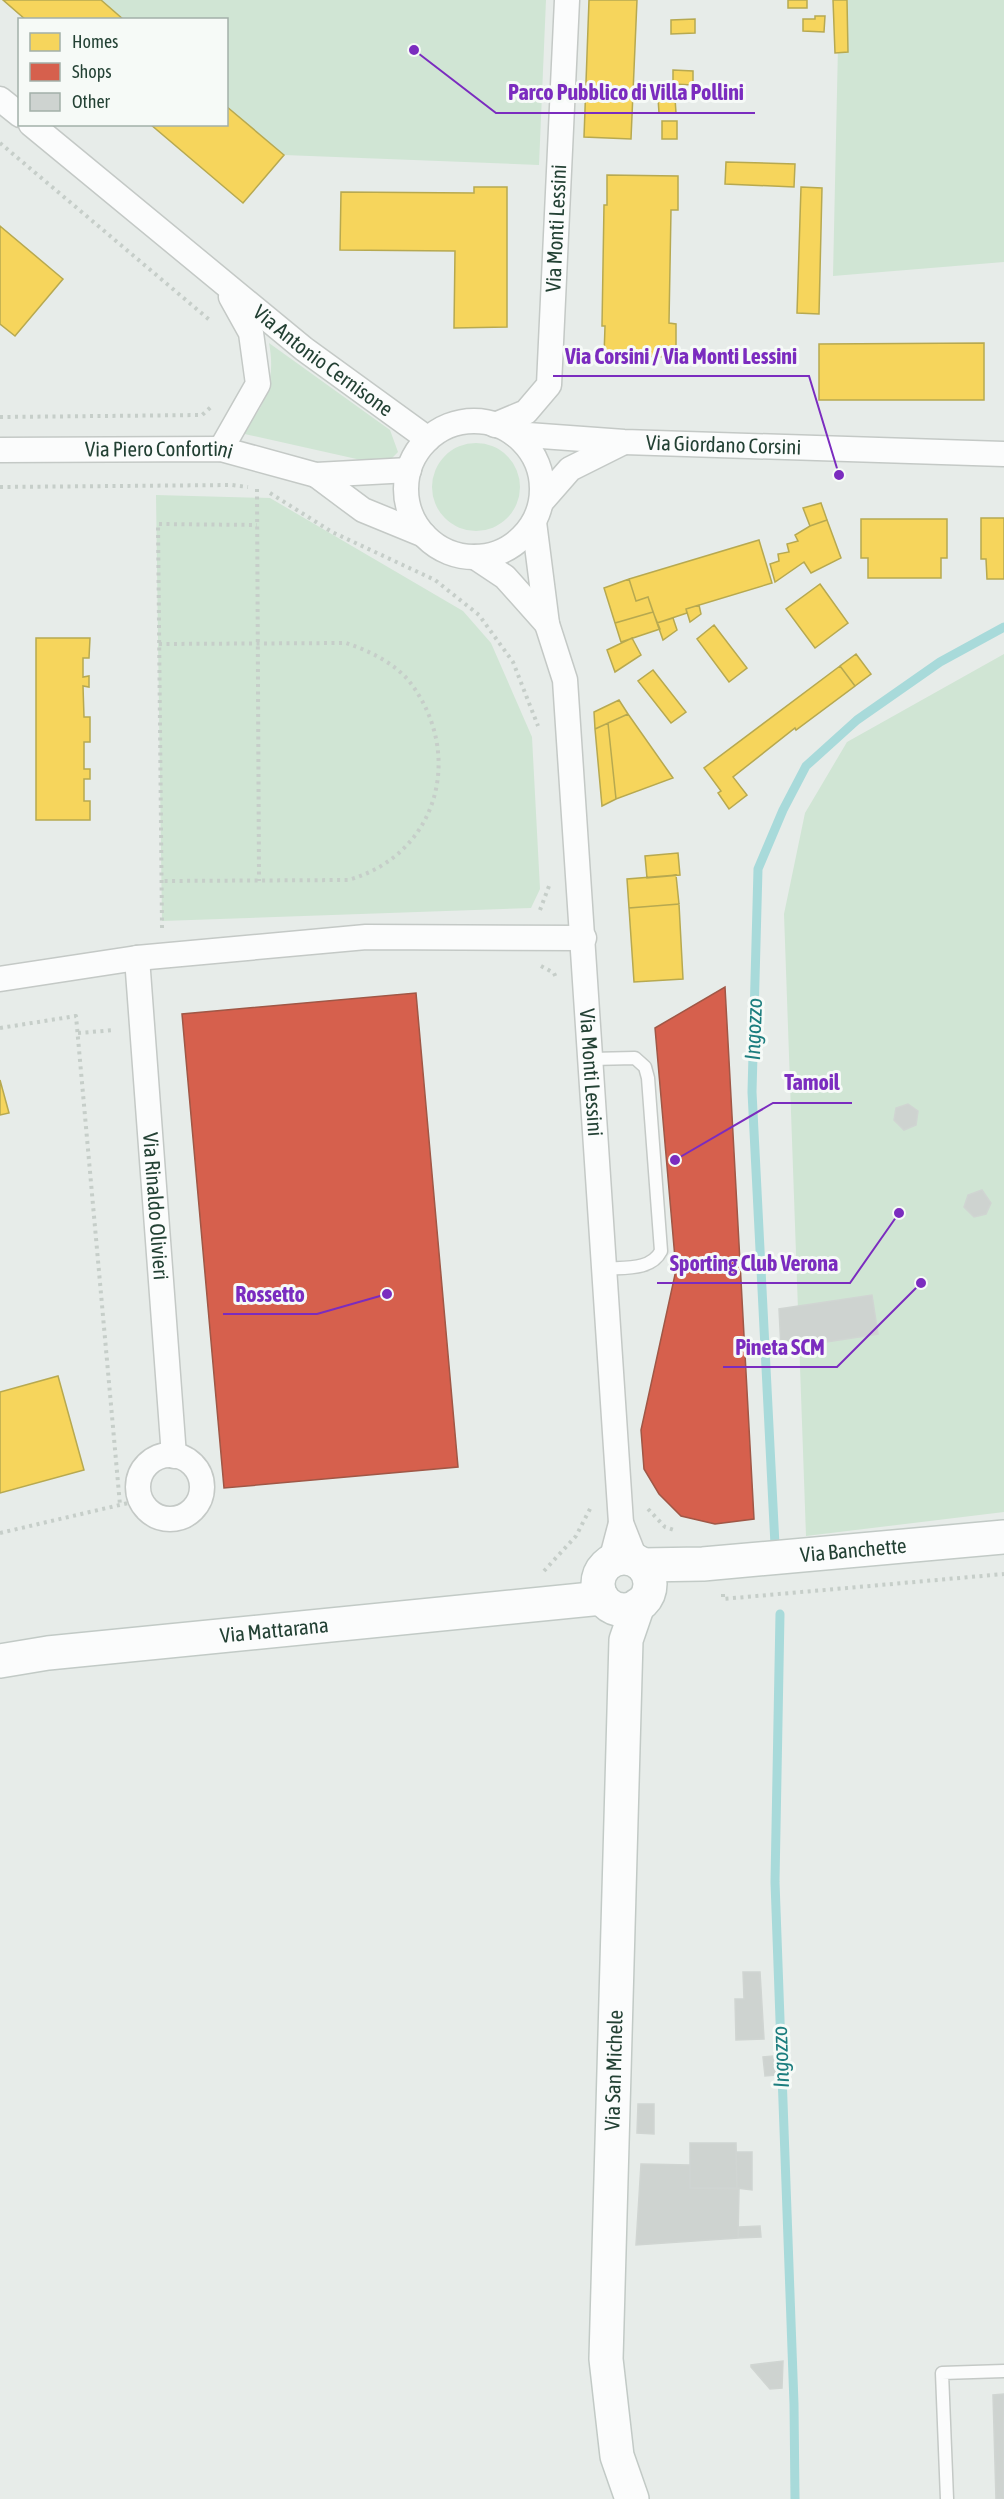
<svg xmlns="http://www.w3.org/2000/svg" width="1004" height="2499" font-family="'Asap Condensed',sans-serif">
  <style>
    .green { fill: #d0e5d4 }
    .homes { fill: #f6d55c; stroke: #b7a950; stroke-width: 1.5 }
    .shops { fill: #d6604d; stroke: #a05746; stroke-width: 1.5 }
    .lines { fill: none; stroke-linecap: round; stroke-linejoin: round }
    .stream { stroke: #a8dada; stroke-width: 9 }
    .building { fill: #ced3d0; stroke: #d0d5d2; stroke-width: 1.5 }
    .lane-casing { stroke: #c4c9c6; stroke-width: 15 }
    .street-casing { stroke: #c4c9c6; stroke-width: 27 }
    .secondary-casing { stroke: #c2cac6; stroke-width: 36 }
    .path { stroke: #c6cec9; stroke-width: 4; stroke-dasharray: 3 4.5; stroke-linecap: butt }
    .lane { stroke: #fbfcfc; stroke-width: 12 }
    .street { stroke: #fbfcfc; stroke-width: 24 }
    .secondary { stroke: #fbfcfc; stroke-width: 33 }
    .labels { text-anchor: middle; stroke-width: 6; stroke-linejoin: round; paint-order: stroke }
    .street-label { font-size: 21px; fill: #234134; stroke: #f6faf7 }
    .water-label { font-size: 22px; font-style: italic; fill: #1c7d7e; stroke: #f6faf7 }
    .leader { fill: none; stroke: #7b2cbf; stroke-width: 2 }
    .callout-dot { fill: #7b2cbf; stroke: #f6faf7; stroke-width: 2 }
    .callout-label { font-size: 22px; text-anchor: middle; font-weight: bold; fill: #7b2cbf; stroke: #f6faf7; stroke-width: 6; stroke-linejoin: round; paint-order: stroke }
  </style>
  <rect width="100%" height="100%" fill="#e7ece9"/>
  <path class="green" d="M101,0H546L539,165L284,155L227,106L226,20L124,19Z
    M839,0H1004V262L833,276Z
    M269,343L390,430L398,452L389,461L370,462L240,433C266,409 276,378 269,343Z
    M432 487a44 44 0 1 1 88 0a44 44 0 1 1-88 0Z
    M156,495L270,498L463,611L491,643L532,737L540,889L531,908L162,921Z
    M1004,654V1512L806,1536L784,914L805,813L847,742Z"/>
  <path class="homes" d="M3,0H101L124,20H26Z
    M589,0H637L631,139L584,137Z
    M788,0H807V8H788Z
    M833,0H847L848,52L835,53Z
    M815,16H825L824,32L803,31V19H815Z
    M695,19V33L671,34V20Z
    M673,70L693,71V85L673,84Z
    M658,98H675L676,113H659Z
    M226,106L284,155L243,203L150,124H226Z
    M662,121H677V139H662Z
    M726,162L795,164L794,187L725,184Z
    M607,175L678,176V210H671L669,323L676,324V357L604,356L605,326H602L604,205H607Z
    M474,187H507V327L454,328L455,251L340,250L341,192L474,193Z
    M801,187L822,188L819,314L797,313Z
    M0,226L63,279L15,336L0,324Z
    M984,343V400H819V344Z
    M821,503L827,520L810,526L803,508Z
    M981,518H1004V579H987L986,559H981Z
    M861,519H947V558H941V578H868V558H861Z
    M827,520L841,558L811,573L804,562L775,582L770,564L779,561L778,554L789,552L787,544L798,541L795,535L810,526Z
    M759,540L772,583L686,609L687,613L657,623L648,597L636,601L629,579Z
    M629,579L636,601L648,597L653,612L615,623L604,588Z
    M820,584L848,623L815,648L786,609Z
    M699,605L701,614L690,622L686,609Z
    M653,612L660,629L621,642L615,623Z
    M673,618L677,630L663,640L657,623Z
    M714,625L747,668L729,682L697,639Z
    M36,638H90L89,658H83V677L89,676V687L83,686L84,717H90V742H84V769H90V779H84V801H90V820H36Z
    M632,638L641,655L615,672L607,650Z
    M856,654L871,674L855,686L840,666Z
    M840,666L855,686L796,730L795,728L733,777L747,795L729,809L718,793L721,791L704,768Z
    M653,670L686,712L671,723L638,681Z
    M619,700L628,714L595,729L594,712Z
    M628,714L673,778L616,799L608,723Z
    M608,723L616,799L602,806L595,729Z
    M678,853L680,875L647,878L645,856Z
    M676,875L679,904L629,908L627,879Z
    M679,904L683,979L634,982L629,908Z
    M0,1080L9,1113L0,1115Z
    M58,1376L84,1470L0,1493V1392Z"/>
  <path class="shops" d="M725,987L754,1519L715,1524L681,1516L659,1494L644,1469L641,1430L676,1270L655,1028Z
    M416,993L458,1467L224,1488L182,1014Z"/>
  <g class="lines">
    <path class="stream" d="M775,1545L752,1092L758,869L783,810L806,766L857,720L940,662L1004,627
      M780,1614L775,1882L794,2404L795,2499"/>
  </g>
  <path class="building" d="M908,1104L918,1111L916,1125L904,1130L894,1120L896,1108Z
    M982,1190L991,1203L986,1214L974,1217L964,1207L968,1195Z
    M872,1295L878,1334L800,1346L801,1350L791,1351V1348L781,1349L779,1309Z
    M743,1972H760L764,2039L736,2040L735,1999H744Z
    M773,2056L776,2075L765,2076L763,2057Z
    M638,2104H654V2134L637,2133Z
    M690,2143H736L737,2188H690Z
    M736,2152H752V2190L737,2188Z
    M641,2164L690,2165V2188L739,2189L738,2238L636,2245Z
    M760,2226L761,2237L738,2238L739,2227Z
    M783,2361L782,2388L770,2389L751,2367V2365Z
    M1004,2394V2499H996L993,2395Z"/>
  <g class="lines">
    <g class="lane-casing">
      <path id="lane" d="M591,1059L635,1058L645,1067L648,1078L661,1251C651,1271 623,1267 603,1269
        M947,2499L942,2373L1004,2371"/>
    </g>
    <g class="street-casing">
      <g id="street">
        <path d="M0,99L20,115"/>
        <path id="s1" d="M31,124L304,349L428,439"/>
        <circle cx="474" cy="489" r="68"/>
        <path id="s2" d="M495,425L526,412L549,385L567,0"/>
        <path id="s3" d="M514,434L624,442L1004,454"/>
        <path d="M221,449L258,384L251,333L231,297"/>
        <path id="s4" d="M0,450L221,449L316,475L409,470"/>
        <path d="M316,475L363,510L424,535"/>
        <path d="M542,501L570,469L622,443"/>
        <path id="s5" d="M534,522L547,624L565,680L621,1523L636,1561"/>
        <path d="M475,557L505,577L547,624"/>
        <path id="s6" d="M137,958L174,1456"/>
        <path d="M0,979L137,958L366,937L584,938"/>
        <circle cx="170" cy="1487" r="32"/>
        <path d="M611,1561L621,1523"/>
      </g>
    </g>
    <g class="secondary-casing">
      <g id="secondary">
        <circle cx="624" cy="1584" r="26"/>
        <path id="s7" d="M642,1565L703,1564L1004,1537"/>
        <path id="s8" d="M0,1661L48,1653L602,1598"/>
        <path id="s9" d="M632,2499L617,2456L606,2359L626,1640L638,1605"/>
      </g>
    </g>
    <path class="path" d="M0,143L212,322
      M0,417L202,415L212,406
      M0,487L232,485L248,487
      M257,489L259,881
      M270,493L332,532L435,580L479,615L513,662L538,726
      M159,644L346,643C368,650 394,663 409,681C466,754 438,855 348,880L161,881
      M540,910L549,886
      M162,928L158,524L257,525
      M541,966L554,973L556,978
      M0,1028L76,1016L120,1505
      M78,1033L115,1030
      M648,1509L665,1527L677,1531
      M0,1533L141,1500
      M544,1571L576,1536L592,1505
      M723,1594V1599L1004,1574"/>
    <use href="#lane" class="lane"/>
    <use href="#street" class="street"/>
    <use href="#secondary" class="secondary"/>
  </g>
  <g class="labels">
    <g class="street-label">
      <text dy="7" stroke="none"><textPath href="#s2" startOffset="226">Via Monti Lessini</textPath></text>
      <text dy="7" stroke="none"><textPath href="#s1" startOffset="376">Via Antonio Cernisone</textPath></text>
      <text dy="7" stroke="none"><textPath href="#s3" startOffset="210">Via Giordano Corsini</textPath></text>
      <text dy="7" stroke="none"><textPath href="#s4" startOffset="159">Via Piero Confortini</textPath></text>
      <text dy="7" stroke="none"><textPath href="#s5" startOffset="555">Via Monti Lessini</textPath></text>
      <text dy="7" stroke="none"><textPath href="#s6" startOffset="249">Via Rinaldo Olivieri</textPath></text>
      <text dy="7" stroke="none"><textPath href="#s7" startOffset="212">Via Banchette</textPath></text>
      <text dy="7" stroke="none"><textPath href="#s8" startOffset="276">Via Mattarana</textPath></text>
      <text dy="7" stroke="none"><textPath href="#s9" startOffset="432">Via San Michele</textPath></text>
    </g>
    <g class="water-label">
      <text transform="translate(753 1029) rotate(-88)" y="8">Ingozzo</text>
      <text transform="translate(780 2057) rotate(-92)" y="8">Ingozzo</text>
    </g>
  </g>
  <path class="leader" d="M414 50L496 113H755M839 475L809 376H553M675 1160L773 1103H852M899 1213L850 1283H657M387 1294L317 1314H223M921 1283L837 1367H723"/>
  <g class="callout-dot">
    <circle cx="414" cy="50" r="6"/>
    <circle cx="839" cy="475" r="6"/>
    <circle cx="675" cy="1160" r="6"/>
    <circle cx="899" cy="1213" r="6"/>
    <circle cx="387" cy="1294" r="6"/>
    <circle cx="921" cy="1283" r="6"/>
  </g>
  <g class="callout-label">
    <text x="626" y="100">Parco Pubblico di Villa Pollini</text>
    <text x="681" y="364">Via Corsini / Via Monti Lessini</text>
    <text x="812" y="1090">Tamoil</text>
    <text x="754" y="1271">Sporting Club Verona</text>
    <text x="270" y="1302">Rossetto</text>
    <text x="780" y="1355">Pineta SCM</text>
  </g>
  <rect x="18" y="18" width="210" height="108" fill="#f6faf7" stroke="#a2b0a9" stroke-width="1.5"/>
  <rect x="30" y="33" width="30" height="18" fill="#f6d55c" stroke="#a2b0a9" stroke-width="1.5"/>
  <text x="72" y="48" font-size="18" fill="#234134">Homes</text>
  <rect x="30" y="63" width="30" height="18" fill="#d6604d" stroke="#a2b0a9" stroke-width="1.5"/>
  <text x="72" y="78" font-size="18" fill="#234134">Shops</text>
  <rect x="30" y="93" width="30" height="18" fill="#ced3d0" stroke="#a2b0a9" stroke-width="1.5"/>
  <text x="72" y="108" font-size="18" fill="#234134">Other</text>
</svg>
